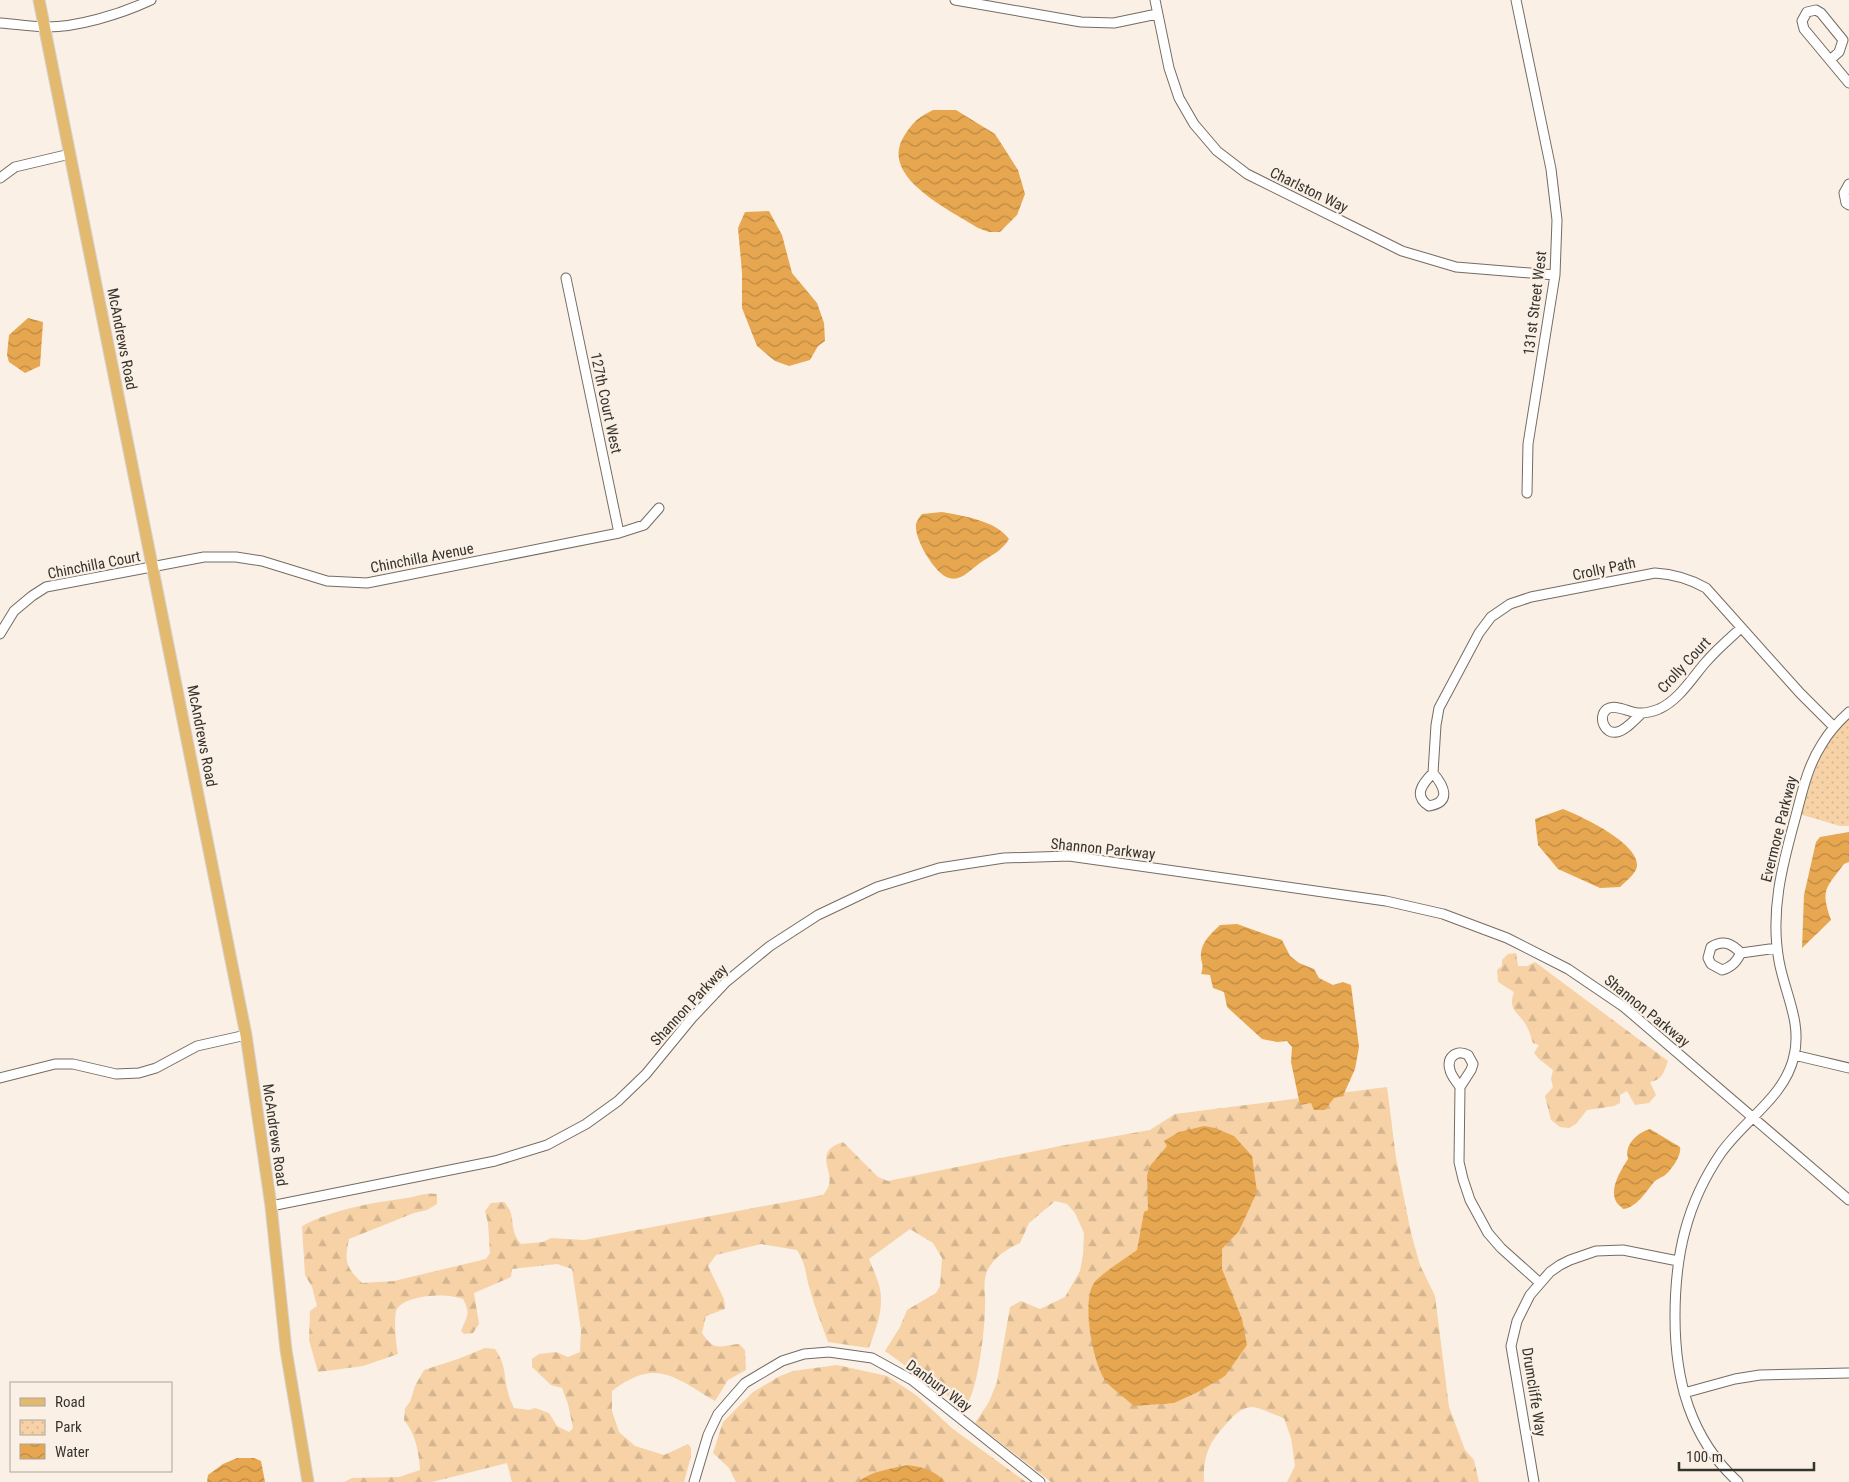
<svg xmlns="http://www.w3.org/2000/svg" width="1849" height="1482" font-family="'Roboto Condensed',sans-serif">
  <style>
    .forest { fill: url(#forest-firs) }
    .park { fill: url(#park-dots) }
    .water { fill: url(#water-waves) }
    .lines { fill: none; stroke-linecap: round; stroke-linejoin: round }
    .minor-casing { stroke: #746c62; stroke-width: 11 }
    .major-casing { stroke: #d3d2d1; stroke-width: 13 }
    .minor { stroke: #fff; stroke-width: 9 }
    .major { stroke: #e3b970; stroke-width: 11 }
    .labels { text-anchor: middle; stroke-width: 4.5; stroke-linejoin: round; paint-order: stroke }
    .street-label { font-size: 15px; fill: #37342f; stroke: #faf0e5 }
  </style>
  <defs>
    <pattern id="forest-firs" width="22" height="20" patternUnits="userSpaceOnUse" patternTransform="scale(1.25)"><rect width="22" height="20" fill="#f6d2a6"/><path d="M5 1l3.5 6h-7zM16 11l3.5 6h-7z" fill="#d4b58f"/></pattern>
    <pattern id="park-dots" width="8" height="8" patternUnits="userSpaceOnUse" patternTransform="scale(1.25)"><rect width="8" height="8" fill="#f6d2a6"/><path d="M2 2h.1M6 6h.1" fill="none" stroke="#d4b58f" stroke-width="1.8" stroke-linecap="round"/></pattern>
    <pattern id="water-waves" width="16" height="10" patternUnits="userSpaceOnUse" patternTransform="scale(1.25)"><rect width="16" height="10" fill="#e7a750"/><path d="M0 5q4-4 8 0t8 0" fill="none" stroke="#bc8943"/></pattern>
  </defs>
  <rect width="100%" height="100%" fill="#faf0e5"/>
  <path class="forest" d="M1516,953L1518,966H1527L1535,962L1668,1061C1664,1072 1662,1080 1650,1082L1656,1095L1649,1103L1635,1105L1627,1091L1620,1095V1103L1614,1106L1587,1110L1576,1124L1569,1128L1560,1127L1551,1120L1545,1096L1553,1087L1551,1079L1553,1070L1539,1059L1534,1053L1539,1045L1533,1043C1531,1038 1530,1032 1527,1027C1520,1012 1507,1012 1514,992L1498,982L1497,970L1502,966V960L1508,954Z
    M1387,1087L1396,1158L1411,1233L1420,1265L1435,1296L1449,1407L1465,1450L1474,1460L1479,1482H1287L1295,1466L1291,1438L1284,1418C1277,1416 1258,1406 1251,1407C1241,1408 1234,1415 1228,1422C1210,1441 1203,1454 1204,1482H1051L975,1423L989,1402L997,1382L1010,1307L1021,1301L1040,1309L1065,1297L1080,1271L1083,1255L1084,1233L1075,1213L1067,1204L1055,1201L1029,1223L1020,1243C1009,1248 997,1255 990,1266C981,1278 986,1293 985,1307C985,1327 978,1396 964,1408L885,1351L900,1327L907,1310L936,1293L940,1286L942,1258L933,1243L910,1229L869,1259C874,1272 882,1287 881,1301C881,1317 874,1333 869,1348L828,1342C822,1325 815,1308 810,1290C805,1274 807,1266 797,1250L761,1244L716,1255L708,1266L724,1299L725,1309L706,1316L702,1333C715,1352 718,1346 739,1344L745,1350L746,1370L728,1380L715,1401C675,1377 655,1357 612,1391V1411L619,1432L635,1446L664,1455L688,1444L691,1448V1456L684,1482H512L507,1463L432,1482H344L352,1478L399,1477L420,1470C419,1453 416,1434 404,1420L405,1408L410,1402L415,1386L424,1370L458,1359L485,1348L495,1349C507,1367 503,1374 508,1392C509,1398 512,1403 514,1408L529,1410L535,1408L549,1413L557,1426L569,1432L573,1428L568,1404L562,1388L551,1385L532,1367V1359L539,1354L556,1352L568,1357L580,1352L581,1330L572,1269L557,1264L512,1269L511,1277L474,1293L479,1324L473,1333L464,1334L461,1331C467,1316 471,1314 463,1299C448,1293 407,1294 397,1309C393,1316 396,1345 398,1354L363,1366L318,1372L309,1340L310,1311L317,1306L312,1287L305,1275L302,1226C334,1209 371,1203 407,1198C418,1196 426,1192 437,1194V1204L427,1210L414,1213L349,1239C344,1262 346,1267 362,1283L394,1281L486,1259L490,1253L488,1223L485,1211L491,1203L504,1202C518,1216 507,1228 521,1244L543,1242L551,1238L584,1240L823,1195C825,1192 828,1189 829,1185C833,1168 813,1152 843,1142L878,1177L888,1181L1060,1146L1150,1130L1175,1114Z
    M837,1365L887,1376L916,1395L953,1429L1026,1482H736L729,1468L713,1453L723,1422L753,1392L780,1376L793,1371Z"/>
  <path class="park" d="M1849,718V826H1840L1796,813L1834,727Z"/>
  <path class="water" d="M933,110H956L995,134L1018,170L1025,194L1017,215L1000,232H989L978,228C952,211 880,178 903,138C912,123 917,118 933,110Z
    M769,211L782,235L792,273L817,303L824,323L825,341L818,346L810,360L789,366L775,361L757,346L742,308V272L738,228L745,212Z
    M28,318L43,322L40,366L25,373L9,362L7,355L9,335Z
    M942,512C963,516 995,520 1009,539C1001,552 991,555 980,563C971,569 961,582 949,578C935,574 914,539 916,524C917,521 920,516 922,514Z
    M1563,809C1581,816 1639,843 1637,866C1636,874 1626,881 1620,887L1600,888L1558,869L1538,845L1535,819Z
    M1849,832V862L1844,864C1826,888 1820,889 1831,920L1802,948L1804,895L1816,842L1820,837Z
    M1237,924L1282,940L1290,956L1299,963L1314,969L1319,978L1333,985L1343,982L1351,985L1359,1047L1355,1069L1343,1096L1334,1098L1325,1110H1314L1311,1103L1300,1105L1291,1062L1292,1047L1287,1041L1277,1042L1262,1039L1227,1007L1224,992L1213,988L1210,975L1201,974C1205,964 1200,962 1201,953C1202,941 1212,933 1220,925Z
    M1204,1126L1215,1128L1234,1136L1252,1156L1257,1192L1239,1231L1222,1249V1269L1242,1319L1247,1345L1225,1376L1198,1392L1174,1403L1134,1406C1125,1398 1115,1391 1107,1383C1093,1366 1081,1302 1094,1283C1098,1276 1129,1256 1137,1250L1144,1212L1148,1210L1147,1175L1150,1166L1167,1146L1164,1141L1179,1132Z
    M1650,1129L1680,1147C1682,1155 1671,1171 1664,1176C1660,1178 1657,1179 1654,1182C1646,1192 1636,1208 1623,1209C1621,1206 1618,1205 1617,1203C1608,1190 1621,1170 1628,1159C1624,1146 1636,1133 1650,1129Z
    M237,1458H254L261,1461L265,1482H207L208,1475L223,1464Z
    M907,1465C922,1467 935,1470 945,1482H859C870,1471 892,1469 907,1465Z"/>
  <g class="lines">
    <g class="minor-casing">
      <path id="minor" d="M955,0L1081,22L1114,23L1157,14
        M1155,0L1169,68L1179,98L1194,124L1217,151L1247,174L1402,251L1456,267L1555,275
        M1516,0L1551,169L1557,220L1555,275L1528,444L1527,493
        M0,23C14,24 28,26 43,27C76,28 121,14 151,0
        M1830,60L1839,52L1843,40L1821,13L1816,10L1807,12L1802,21L1804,29L1849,83
        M0,178L15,167L70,154
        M1849,184L1844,193L1846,203L1849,205
        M566,278L619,533
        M0,634L14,611L32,596L46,587L204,557H236L262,561L327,581L367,583L619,533L644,525L659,508
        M1641,714C1635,719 1625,731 1617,732C1605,735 1597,717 1607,709C1616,703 1631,714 1641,713C1647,713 1654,711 1659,709C1679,700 1692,678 1705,663C1716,650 1729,639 1741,628
        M1433,773C1444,786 1452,802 1429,806C1413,796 1422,784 1433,773L1436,725L1439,708L1479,633L1491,617L1510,604L1531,597L1655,573C1673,574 1690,579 1706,588L1800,693L1834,727
        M1741,953C1736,962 1732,967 1722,970L1711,964L1708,958L1711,947C1724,939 1732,944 1741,953L1777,948
        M1794,1055L1849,1068
        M0,1078L55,1064H73L116,1074L139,1073L156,1068L197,1046L246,1035
        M1460,1087C1457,1082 1451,1076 1450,1070C1446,1057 1457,1049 1468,1055L1473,1064L1471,1070L1460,1087L1459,1162L1463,1179L1470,1200L1488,1233L1501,1248L1540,1283
        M271,1206L495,1161L547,1145L586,1124L618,1101L646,1074L692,1018L726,982L770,946L818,915L877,887L939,868L1004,858L1069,856L1386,901L1443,914L1507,938L1568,969L1624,1007L1849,1200
        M1684,1393L1735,1379L1760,1375L1849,1373
        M694,1482L708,1435L718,1414L745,1383L782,1361L804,1354L829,1352L872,1358L912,1380L1040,1482
        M1534,1482L1511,1346L1517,1321L1530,1295L1550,1272L1560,1265L1570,1260L1596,1251L1623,1250L1678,1261
        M1738,1482C1690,1438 1675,1380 1675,1317C1675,1256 1686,1204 1721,1153C1744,1120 1785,1097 1794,1056C1802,1022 1785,994 1779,961C1770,912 1782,866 1795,819C1802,793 1807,767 1822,744C1829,732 1839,721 1849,712"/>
    </g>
    <g class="major-casing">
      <path id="major" d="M39,0L246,1035L271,1206L286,1350L308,1482"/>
    </g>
    <use href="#minor" class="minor"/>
    <use href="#major" class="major"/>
  </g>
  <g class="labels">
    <g class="street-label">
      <text transform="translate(1309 190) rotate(26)" y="5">Charlston Way</text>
      <text transform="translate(1535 303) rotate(-83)" y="5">131st Street West</text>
      <text transform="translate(122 339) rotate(79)" y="5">McAndrews Road</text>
      <text transform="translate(606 403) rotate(78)" y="5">127th Court West</text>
      <text transform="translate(422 558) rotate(-11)" y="5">Chinchilla Avenue</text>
      <text transform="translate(94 565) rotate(-11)" y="5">Chinchilla Court</text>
      <text transform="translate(1604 569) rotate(-12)" y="5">Crolly Path</text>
      <text transform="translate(1684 665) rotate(-47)" y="5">Crolly Court</text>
      <text transform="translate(202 736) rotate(79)" y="5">McAndrews Road</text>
      <text transform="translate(1779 829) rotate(-76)" y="5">Evermore Parkway</text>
      <text transform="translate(1103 849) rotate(6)" y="5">Shannon Parkway</text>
      <text transform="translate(689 1005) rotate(-47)" y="5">Shannon Parkway</text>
      <text transform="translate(1647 1011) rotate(39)" y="5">Shannon Parkway</text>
      <text transform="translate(275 1135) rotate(82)" y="5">McAndrews Road</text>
      <text transform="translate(939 1386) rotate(36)" y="5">Danbury Way</text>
      <text transform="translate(1534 1392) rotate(81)" y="5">Drumcliffe Way</text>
    </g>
  </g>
  <rect x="10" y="1382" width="162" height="90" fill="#faf0e5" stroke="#aca59c"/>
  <rect x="20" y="1398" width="25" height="8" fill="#e3b970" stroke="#aca59c"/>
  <text x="55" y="1407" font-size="15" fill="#37342f">Road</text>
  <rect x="20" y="1420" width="25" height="15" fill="url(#park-dots)" stroke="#aca59c"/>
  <text x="55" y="1432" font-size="15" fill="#37342f">Park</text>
  <rect x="20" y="1444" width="25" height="15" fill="url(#water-waves)" stroke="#aca59c"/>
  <text x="55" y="1457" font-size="15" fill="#37342f">Water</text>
  <path d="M1679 1462v8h135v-8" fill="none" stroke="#37342f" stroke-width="2.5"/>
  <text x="1686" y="1462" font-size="15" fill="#37342f" stroke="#faf0e5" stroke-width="4" paint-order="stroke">100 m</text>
</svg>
